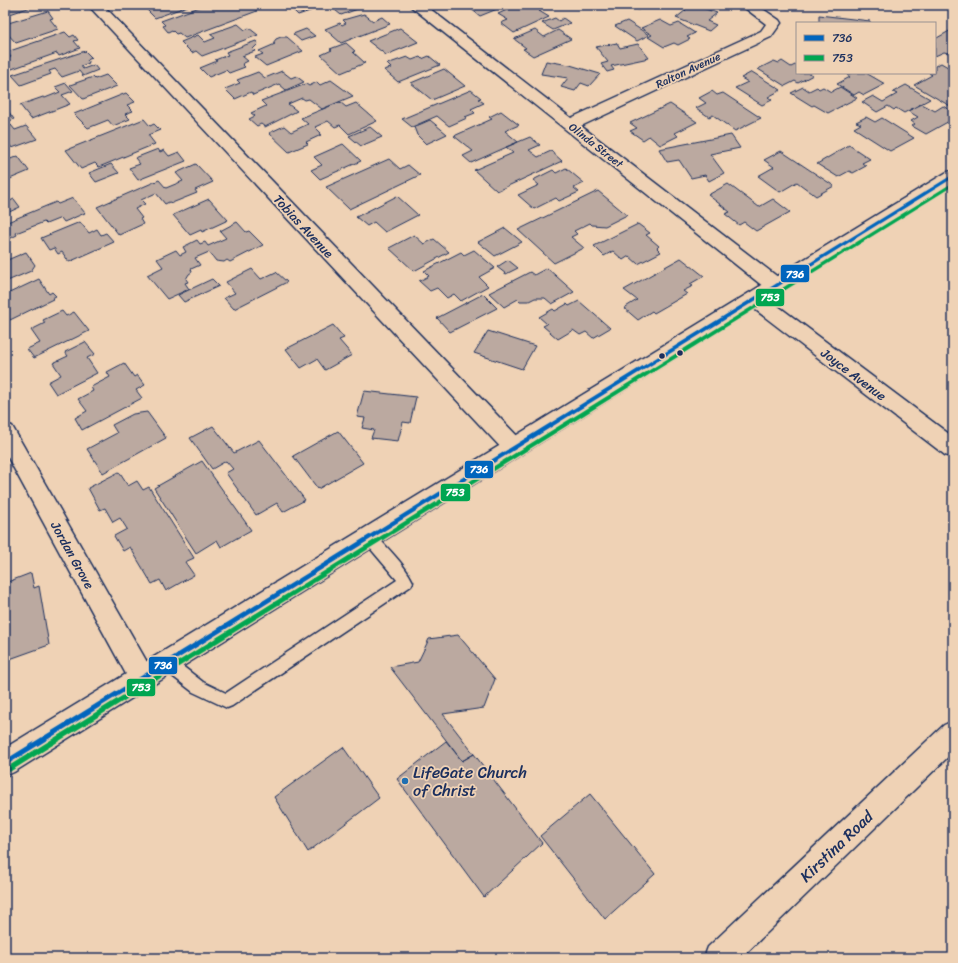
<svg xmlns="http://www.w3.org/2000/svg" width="958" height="963" font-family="Sriracha,sans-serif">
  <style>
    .building { fill: #bba9a0; stroke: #1b2f5e }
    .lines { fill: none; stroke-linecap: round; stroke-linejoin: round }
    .service-casing { stroke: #1b2f5e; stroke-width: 3 }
    .minor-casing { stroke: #1b2f5e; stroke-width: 3 }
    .primary-casing { stroke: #1b2f5e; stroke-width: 3 }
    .service { fill: #efd2b5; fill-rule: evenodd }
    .minor { fill: #efd2b5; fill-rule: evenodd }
    .primary { fill: #efd2b5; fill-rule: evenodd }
    .bus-1-casing { stroke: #efd2b5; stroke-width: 3 }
    .bus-2-casing { stroke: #efd2b5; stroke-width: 3 }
    .bus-1 { fill: #0065bd; fill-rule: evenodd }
    .bus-2 { fill: #00a651; fill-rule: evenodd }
    .bus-dot { fill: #1b2f5e; stroke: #efd2b5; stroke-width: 1.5 }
    .poi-dot { fill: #1f6fb2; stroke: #efd2b5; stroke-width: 1.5 }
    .labels { text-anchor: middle; stroke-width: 3.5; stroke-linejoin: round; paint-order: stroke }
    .far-street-label { font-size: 11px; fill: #1b2f5e; stroke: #efd2b5 }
    .street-label { font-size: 13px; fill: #1b2f5e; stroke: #efd2b5 }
    .near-poi-label { font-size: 16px; fill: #1b2f5e; stroke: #efd2b5; text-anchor: start }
    .near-street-label { font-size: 16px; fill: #1b2f5e; stroke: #efd2b5 }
    .line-badge { stroke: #efd2b5; stroke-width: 1.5 }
    .badge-label { font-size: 11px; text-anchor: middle; font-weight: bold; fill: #fff }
  </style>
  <rect width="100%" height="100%" fill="#efd2b5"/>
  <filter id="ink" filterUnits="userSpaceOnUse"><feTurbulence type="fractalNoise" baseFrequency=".025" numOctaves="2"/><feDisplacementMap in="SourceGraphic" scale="8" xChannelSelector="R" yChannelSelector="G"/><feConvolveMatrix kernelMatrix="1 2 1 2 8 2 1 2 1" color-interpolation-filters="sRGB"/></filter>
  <g filter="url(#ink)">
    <path class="building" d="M5,5H37L10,14L5,8Z
      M142,5H188V6L155,18Z
      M205,5H213L217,8L226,5H249L257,11L185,38L179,33L176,34L172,30L168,32L163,26L165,25L161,21Z
      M300,5H315L319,8L298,15L291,8Z
      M329,5H369L341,15Z
      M480,5H507L480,16L471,9Z
      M518,5H534L542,10L539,11L549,17L514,33L501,23L508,20L498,14Z
      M630,5H649L638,10Z
      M684,5H702L700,7L717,13L707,21L716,25L709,31L676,18L686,10L680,8Z
      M48,11L53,18L50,19L58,29L16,43L5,31V24Z
      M364,14L373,21L382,17L390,24L341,43L325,29L340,23L342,25L346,23L343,20Z
      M819,15L870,21V23H819Z
      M555,18L559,21L563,18L570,23L553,30L542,23Z
      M660,20L671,26L679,23L695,33L687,37L690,39L678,45L674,43L664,47L648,37L652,35L641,28Z
      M627,21L649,35L637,41L615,26Z
      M238,24L245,30L249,28L258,35L202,56L196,51L192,53L181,42L198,35L205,42L215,38L210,34Z
      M400,28L418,42L386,55L368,41Z
      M306,29L315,36L301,41L293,34Z
      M953,29V54L944,52L935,56V39Z
      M535,30L544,37L558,30L571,39L533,56L523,49L526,48L514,39Z
      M65,32L70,37L74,35L78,40L74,41L80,48L59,56L57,53L9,70L5,64V59L11,57L7,52Z
      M281,37H287L303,51L266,66L255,57L263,54L259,51L275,44L273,43L276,39Z
      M256,41L258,44L253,49L255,51L242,56L248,61L242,64L245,67L229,73L226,70L209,77L200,68L217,61L215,60L228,55L226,52Z
      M346,43L355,51L353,52L365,63L341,73L321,55L332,50L330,49Z
      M617,43L620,48L638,44L649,58L611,66L614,70L607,72L601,64L608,62L596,47Z
      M85,51L92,58L87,60L89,63L81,66L83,69L94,65L98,70L83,76L79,71L62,77L55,69L49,71L51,74L21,85L12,75Z
      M429,56L440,65L398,82L384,70L391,68L387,64L407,57L412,60L420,57L422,59Z
      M546,61L570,65L600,74L589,86L581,83L575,91L561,87L568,78L541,74Z
      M774,61L779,63L782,61L791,67L795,65L797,66V73H809L813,75L798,83L795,81L785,86L758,69Z
      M941,63L953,70V104L950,106L914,85L932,75L929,73H935V66Z
      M444,69L465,86L432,100L411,83Z
      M282,71L291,78L296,76L304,82L286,90L279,84L253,95L251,92L235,99L225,89L240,83L237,80L258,72L265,78Z
      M752,72L781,90L768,97L772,100L762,105L735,88L748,82L741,78Z
      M852,73H866L885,84L864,95L859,92L854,95L837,84L850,77L847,75Z
      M106,75L117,86L83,99L70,85L93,77L95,79Z
      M331,80L353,96L322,109L309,99L305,100L302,98L288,104L297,111L265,127L261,124L257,126L249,119L255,116L251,113L266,106L261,101L306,84L309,86L317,82L320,85Z
      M66,83L73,91L62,95L70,104L31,119L20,105L43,97L45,98L60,92L55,87Z
      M906,85L930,99L904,113L896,108L894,110L888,106L877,112L862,102L873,96L883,102L897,94L893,92Z
      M803,87L809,91L817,87L819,89L823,87L831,92L840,87L857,98L828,113L814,105L812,106L791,93Z
      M471,90L481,98L478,99L484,103L471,109L475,113L465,117L467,118L449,126L437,116L412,127L402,119Z
      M712,91L717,95L723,93L761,118L735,131L713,115L709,117L696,108L706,103L699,98Z
      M126,93L135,102L127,105L133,111L125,114L130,119L113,126L108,120L88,128L74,114Z
      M340,102L346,107L356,103L377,121L349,134L340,125L335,127L328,121L315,127L321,133L319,134L321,135L306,142L308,144L289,152L269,133L284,126L291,132L308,124L301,118Z
      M670,104L697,122L675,133L678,136L660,145L649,136L643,140L630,131L637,128L630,123Z
      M922,104L935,111L943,106L953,112V119L926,134L912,126L915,124L911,121L918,117L908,111Z
      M5,107L14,119L5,123Z
      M501,111L519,125L505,131L518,142L471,163L463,156L473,151L454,136L492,119L489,117Z
      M866,117L875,122L882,118L914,138L890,151L854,128L861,124L856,122Z
      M144,119L150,126L154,124L160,130L148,135L155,144L99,167L95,163L81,169L66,150Z
      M430,120L447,134L426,144L417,135L414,127Z
      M11,125L15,130L26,126L37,139L12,148L9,144L5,146V128Z
      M370,127L382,137L361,146L349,136Z
      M731,135L740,148L710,154L724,173L709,181L705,175L691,178L679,160L667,162L659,149Z
      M530,137L540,145L529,150L538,157L551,151L562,161L497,191L474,170L513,153L506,147Z
      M343,144L361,161L320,179L311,170L322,165L314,157Z
      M849,145L870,159L862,163L866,166L853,173L849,171L838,177L817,164Z
      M158,149L160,152L164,150L169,156L179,152L186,161L138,180L129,168L140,164L135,158Z
      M781,151L834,186L816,196L797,182L780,192L758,176L774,167L764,160Z
      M5,156L8,160L18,156L29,171L5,181Z
      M389,159L400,169L408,165L420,175L349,209L326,187Z
      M111,164L119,173L96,182L89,173Z
      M196,164L213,182L195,190L197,193L172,203L169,202L165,204L156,193L141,200L145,204L135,209L142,218L140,219L143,224L119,235L97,207L159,180L166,188L183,181L176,173Z
      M566,168L584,183L574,188L579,192L559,201L556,198L534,209L518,195L539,185L533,180L553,170L556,173Z
      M728,184L759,207L773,199L790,212L756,231L744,222L739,225L725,214L730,212L708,195Z
      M598,191L627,215L605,226L592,225L590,223L574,231L577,234L571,237L584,248L554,263L518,230Z
      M397,196L418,215L385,232L374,222L367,226L356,217Z
      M73,198L85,213L64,222L61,218L46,224L44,222L16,233L17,235L7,240L8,242L5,243V223L56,202L58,204Z
      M14,199L20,207L5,214V200L8,202Z
      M209,199L228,220L202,232L201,230L190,235L173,215Z
      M80,222L89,233L97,229L101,235L106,233L114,242L69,262L62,252L58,254L54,248L49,250L41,238Z
      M237,222L246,232L249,231L263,245L230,262L227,260L224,262L216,261L209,252L195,258L200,265L191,269L192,272L189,274L186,279L188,282L185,283L189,289L167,299L147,275L163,267L157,259L176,250L180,255L186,252L183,247L197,240L200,244L205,242L208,246L226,238L220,231Z
      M638,224L650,233L646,235L659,246L657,248L661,252L638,264L629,256L623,260L613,251L604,256L594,246Z
      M505,228L522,242L495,256L478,242Z
      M414,235L424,244L434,239L449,252L414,271L389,248Z
      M474,250L495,268L479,277L488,286L461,301L454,294L447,298L437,288L430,291L419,281L429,276L424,271L461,252L464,255Z
      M26,252L35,265L31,271L5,282V261Z
      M681,258L704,276L690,284L693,286L683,291L687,294L654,313L652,311L638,320L624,308L637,300L624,290Z
      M508,260L518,268L506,274L497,267Z
      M547,268L574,292L552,304L545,298H535L529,301H520L518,299L504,307L489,293L530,272L534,275Z
      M252,269L261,279L276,272L287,282L234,309L224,298L235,293L226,282Z
      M39,279L49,294L52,292L56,296L52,298L53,299L10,320L5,313V303L8,302L5,295Z
      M212,279L219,286L184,302L178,295Z
      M483,294L497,308L450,332L437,318Z
      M579,301L610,328L593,338L586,332L580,335L573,330L558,339L543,326L547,324L539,317L553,309L555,311L567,304L569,306Z
      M62,311L66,316L74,312L89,331L34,358L27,349L40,343L31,330L45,323L43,320Z
      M333,325L344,338L339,340L352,355L325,370L317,359L301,368L286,349Z
      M488,331L535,346L522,369L474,353Z
      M85,342L95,354L87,358L97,373L56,394L48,382L61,375L53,363L68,356L65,352Z
      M124,363L134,377L137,375L145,385L136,390L142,398L82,430L75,418L87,411L78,399L93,391L91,387L110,377L107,372Z
      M364,391L416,397L410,423L403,422L398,441L371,438L374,430L362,428L365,418L357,417Z
      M147,412L166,438L103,473L87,449L117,433L112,425L133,414Z
      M213,426L234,453L259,440L305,500L283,512L277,503L256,515L226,473L233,469L226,461L212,469L190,438Z
      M338,431L363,463L318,489L293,456Z
      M202,461L251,530L221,547L217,540L196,553L154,488Z
      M119,472L128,486L137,481L143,490L149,487L194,558L185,562L194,575L166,591L160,580L152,584L130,547L123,551L114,536L127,529L120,518L113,522L105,508L100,510L88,488Z
      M31,573L34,588L39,586L49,645L7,660L5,645V583Z
      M458,635L495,679L484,708L443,714L474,754L462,761L390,667L418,662L429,639Z
      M446,741L462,761L474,754L542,843L484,897L397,779Z
      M343,747L379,798L308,852L274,797Z
      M590,794L655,874L605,919L540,836Z"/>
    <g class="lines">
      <g class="service-casing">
        <path id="service" d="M369,531L374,533C387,548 404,563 413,582L411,586L232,706L227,708L193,692L162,668L160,663L162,658L167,656L172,658L203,682L226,693L397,580L364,541L362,537L364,533Z"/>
      </g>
      <g class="minor-casing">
        <path id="minor" d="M88,5H103L522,441L525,447L522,453L514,456L506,453Z
          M409,5H425L571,118L761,31L766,24L741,5H757L779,20L781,23L771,37L581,126L783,281L785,286L783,291L776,293L769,291Z
          M755,292L762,294L953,437V458L945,455L748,304L746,299L748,294Z
          M5,424L12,426L151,669L155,678L151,687L142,690L133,687L5,452Z
          M953,721V752L741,958H704L708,947L944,725Z"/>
      </g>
      <g class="primary-casing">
        <path id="primary" d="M953,171V184L14,772L5,776V748L947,172Z"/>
      </g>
      <use href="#service" class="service"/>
      <use href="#minor" class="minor"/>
      <use href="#primary" class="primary"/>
      <g class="bus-1-casing">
        <path id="bus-1" d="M952,175H953V178L5,766V760Z"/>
      </g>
      <g class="bus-2-casing">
        <path id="bus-2" d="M952,183H953V186L11,771L9,772L7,771L6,769L7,767Z"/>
      </g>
      <use href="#bus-1" class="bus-1"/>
      <use href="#bus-2" class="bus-2"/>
    </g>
  </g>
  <g class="bus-dot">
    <circle cx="680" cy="353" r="3.5"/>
    <circle cx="662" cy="356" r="3.5"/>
  </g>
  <circle class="poi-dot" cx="405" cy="781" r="4"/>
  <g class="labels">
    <g class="far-street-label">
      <text transform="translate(688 70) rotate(-25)" y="4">Ralton Avenue</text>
      <text transform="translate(596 145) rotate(38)" y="4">Olinda Street</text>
    </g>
    <g class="street-label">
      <text transform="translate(304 226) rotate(47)" y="5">Tobias Avenue</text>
      <text transform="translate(854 374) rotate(37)" y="5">Joyce Avenue</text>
      <text transform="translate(73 555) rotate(61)" y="5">Jordan Grove</text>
    </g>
    <g class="near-poi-label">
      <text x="413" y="778">LifeGate Church<tspan x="413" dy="18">of Christ</tspan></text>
    </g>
    <g class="near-street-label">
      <text transform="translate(836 846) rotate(-44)" y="6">Kirstina Road</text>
    </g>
  </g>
  <g class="line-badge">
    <rect x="780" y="264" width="30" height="19" rx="4" fill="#0065bd"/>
    <rect x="755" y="288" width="30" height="19" rx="4" fill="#00a651"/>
    <rect x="464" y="460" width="30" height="19" rx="4" fill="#0065bd"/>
    <rect x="440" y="483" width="31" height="19" rx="4" fill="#00a651"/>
    <rect x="148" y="656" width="30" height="19" rx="4" fill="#0065bd"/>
    <rect x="126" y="678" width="30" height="19" rx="4" fill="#00a651"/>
  </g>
  <g class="badge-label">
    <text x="795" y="278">736</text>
    <text x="770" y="301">753</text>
    <text x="479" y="473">736</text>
    <text x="455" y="496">753</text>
    <text x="163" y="669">736</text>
    <text x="141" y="691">753</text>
  </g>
  <rect width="958" height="963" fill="none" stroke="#efd2b5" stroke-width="20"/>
  <rect x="10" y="10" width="938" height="943" fill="none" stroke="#1b2f5e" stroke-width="1.5" filter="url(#ink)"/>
  <rect x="796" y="22" width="140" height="52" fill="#efd2b5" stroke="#9a9192"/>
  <rect x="804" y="35" width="20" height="6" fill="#0065bd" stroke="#9a9192"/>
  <text x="832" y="42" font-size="12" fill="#1b2f5e">736</text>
  <rect x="804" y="55" width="20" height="6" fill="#00a651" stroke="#9a9192"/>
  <text x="832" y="62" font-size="12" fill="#1b2f5e">753</text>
</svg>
